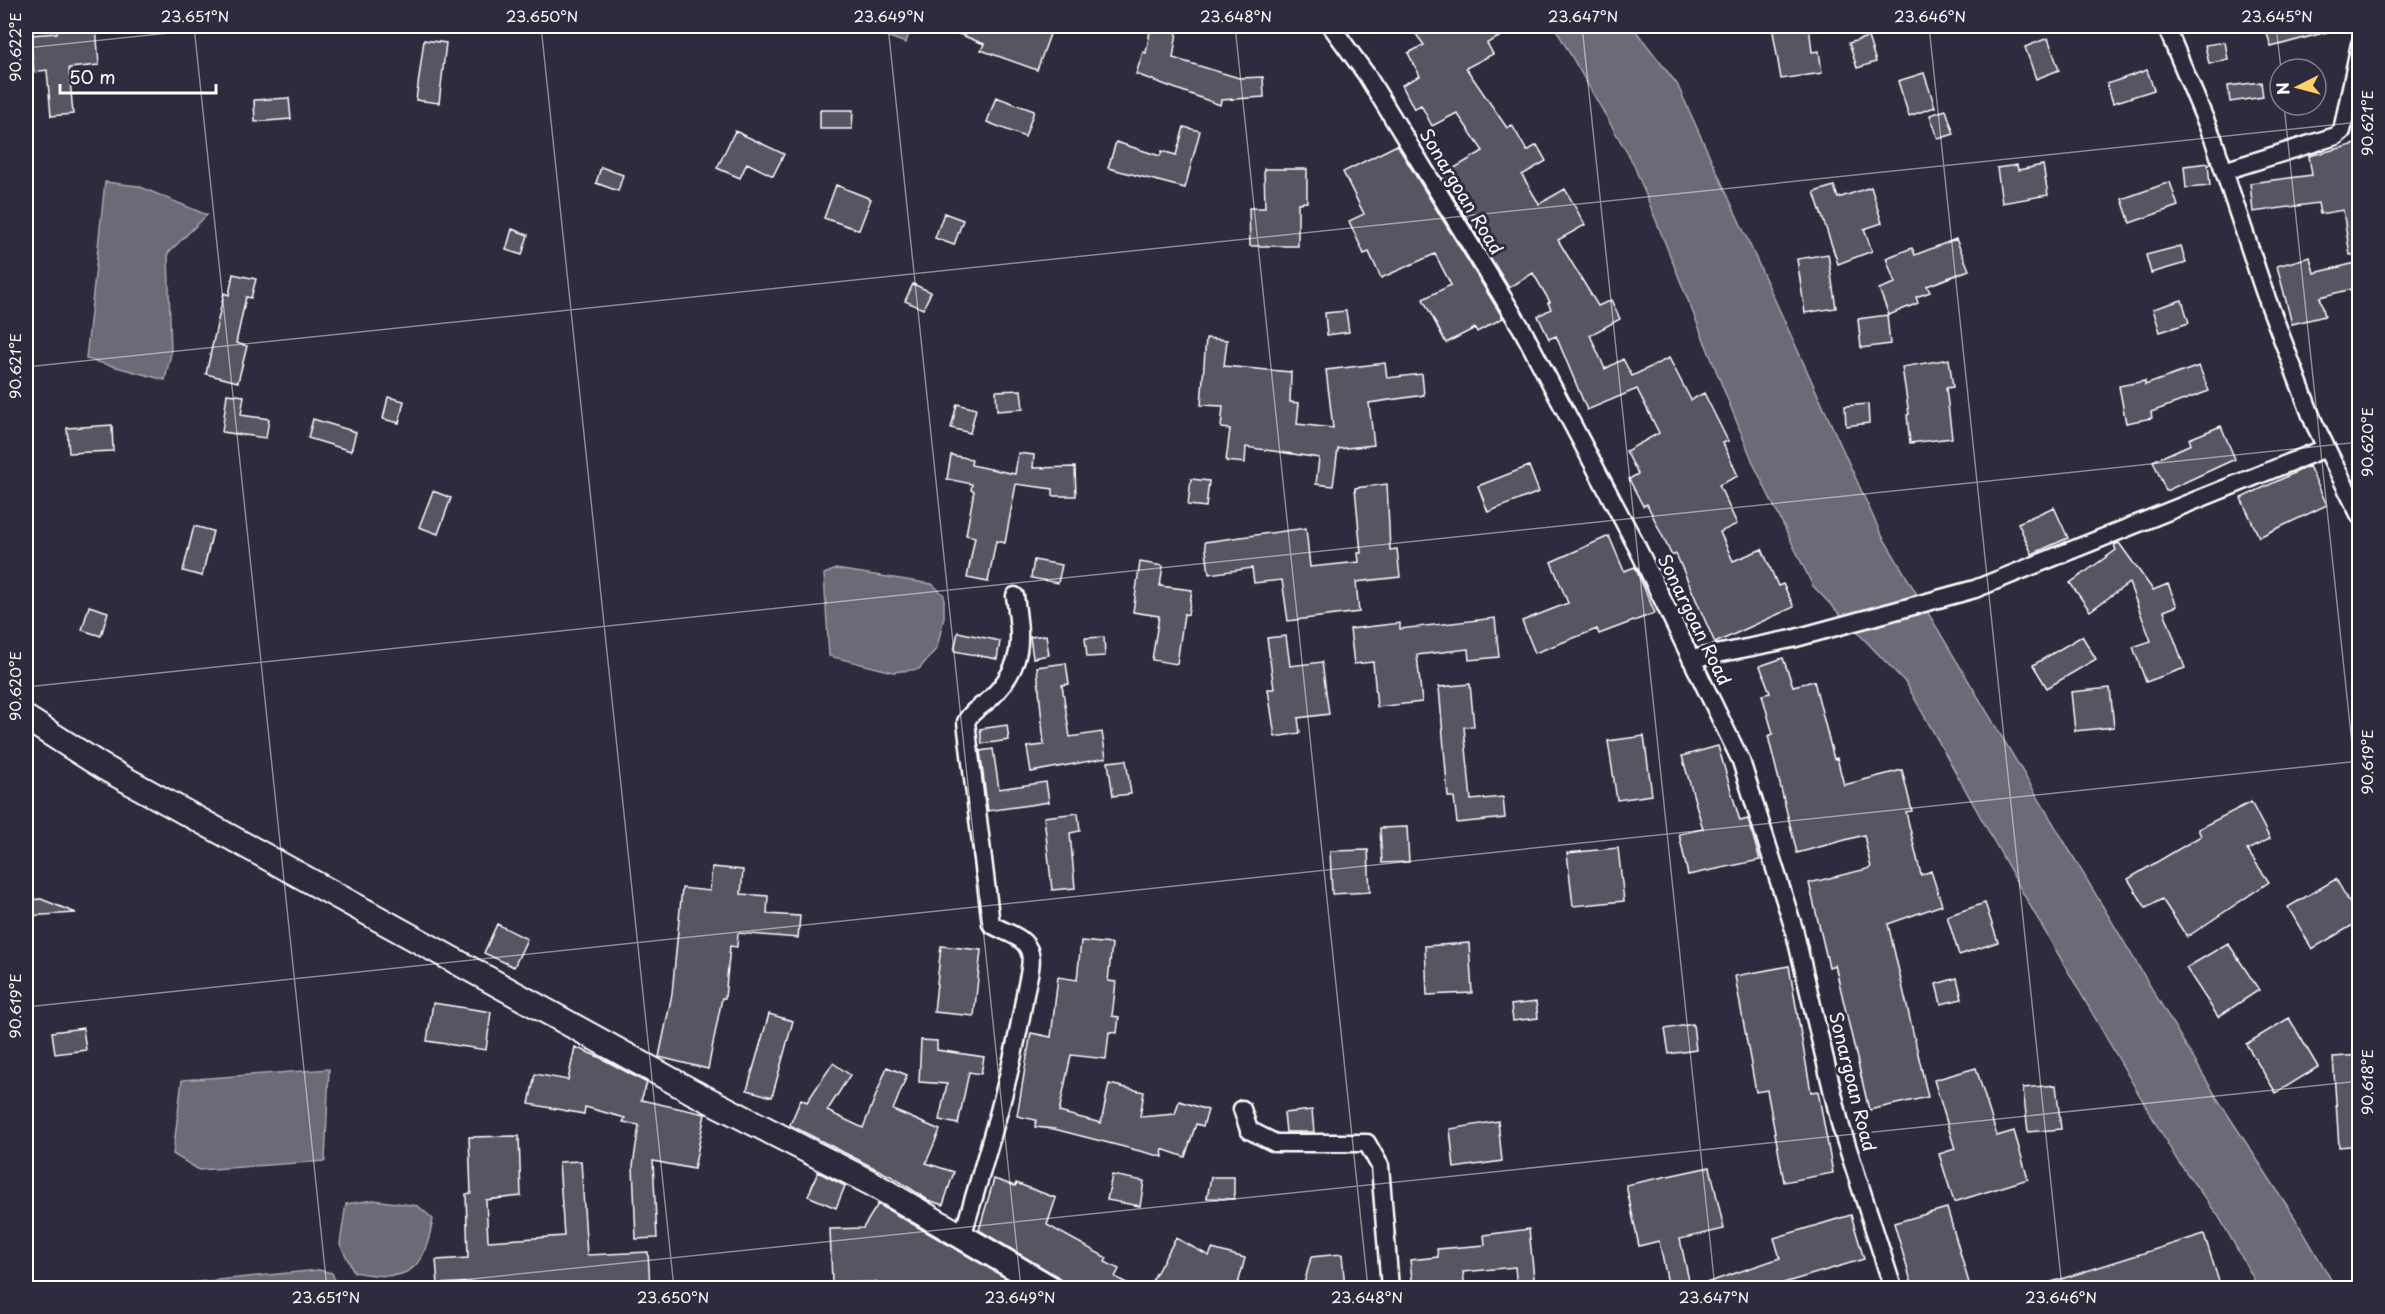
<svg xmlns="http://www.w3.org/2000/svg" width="2385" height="1314" font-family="'Playpen Sans',sans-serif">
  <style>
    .water { fill: #6d6a77; stroke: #a7a6ad; stroke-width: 1.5 }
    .building { fill: #595564; stroke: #fff; stroke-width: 1.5 }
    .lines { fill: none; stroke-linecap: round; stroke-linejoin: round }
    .street-casing { stroke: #fff; stroke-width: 21 }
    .secondary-casing { stroke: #fff; stroke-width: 28 }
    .street { stroke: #2f2a3d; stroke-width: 16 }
    .secondary { stroke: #2f2a3d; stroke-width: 24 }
    .ticks { fill: none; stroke: #fff; stroke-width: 1.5; stroke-opacity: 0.45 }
    .labels { text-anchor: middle; stroke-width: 6; stroke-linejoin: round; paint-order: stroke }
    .street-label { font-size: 18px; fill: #fff; stroke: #2f2a3d }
    .neatline { fill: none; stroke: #fff; stroke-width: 2 }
    .ticks-label { font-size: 15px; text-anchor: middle; fill: #fff }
  </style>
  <rect width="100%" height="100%" fill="#2f2a3d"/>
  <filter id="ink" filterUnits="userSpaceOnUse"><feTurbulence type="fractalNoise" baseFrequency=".0167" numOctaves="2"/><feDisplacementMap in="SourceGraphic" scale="12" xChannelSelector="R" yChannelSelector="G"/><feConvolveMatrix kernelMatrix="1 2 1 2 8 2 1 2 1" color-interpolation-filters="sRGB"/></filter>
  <g filter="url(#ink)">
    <path class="water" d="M858,26H911L906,43Z
      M1554,26H1632L1677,84L1881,534L2217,1098L2295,1218L2336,1288H2259L2219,1217L2177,1160L2024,895L1906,683L1813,586L1754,465L1633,163Z
      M105,182L138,186L207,215L168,253L171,353L165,380L86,359Z
      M836,569L932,584L944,595V617L937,648L919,669L893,672L829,656L824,574Z
      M329,1069L325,1161L199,1170L173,1154L182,1080Z
      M374,1200L418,1206L433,1219C423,1275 407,1282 354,1272L340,1244L346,1204Z
      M319,1270L332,1273L338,1288H181L187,1283Z"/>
    <path class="building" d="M57,26H96L99,65L69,68L73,114L51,116L47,70L34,72L30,35L57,33Z
      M939,26H1053L1037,70L981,50L984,44Z
      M1151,26H1178L1173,58L1239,78L1263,77L1264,97L1221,100L1220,105L1136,74L1143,52L1146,53Z
      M1410,26H1521L1487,43L1493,54L1466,68L1507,128L1512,125L1527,151L1537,145L1546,161L1522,175L1539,204L1565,189L1585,225L1558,240L1598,306L1611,300L1620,319L1590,335L1605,369L1623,359L1632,376L1669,358L1691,400L1704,393L1728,441L1723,443L1738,476L1719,485L1737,524L1720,532L1733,561L1762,549L1778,586L1783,584L1794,607L1715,643L1676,554L1672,556L1647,504L1643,506L1629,479L1638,474L1626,451L1659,433L1637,389L1587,410L1556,336L1549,339L1538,316L1551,309L1548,303L1550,302L1533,273L1509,288L1441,176L1483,151L1457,113L1432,126L1421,105L1414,109L1402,85L1420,76L1408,53L1424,45Z
      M1772,26H1809L1812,52L1819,51L1822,73L1781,79Z
      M2265,26H2331V31L2271,47Z
      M1868,37L1876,62L1857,68L1849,43Z
      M2048,38L2059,70L2036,79L2025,47Z
      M424,40L446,43L439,103L416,100Z
      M2225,42L2228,59L2209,64L2205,45Z
      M2147,70L2154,90L2113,103L2107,84Z
      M1924,73L1935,107L1909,116L1898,81Z
      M2261,82L2263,97L2230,102L2228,86Z
      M996,97L1034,111L1025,137L987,122Z
      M289,98L291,119L255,122L254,100Z
      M820,110H853L852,129H820Z
      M1946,110L1954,134L1938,139L1930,115Z
      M1184,127L1200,131L1185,188L1108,168L1116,142L1160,156L1162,151L1176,155Z
      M735,131L784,154L773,176L747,163L740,178L717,168Z
      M2360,143V254L2350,255L2343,210L2320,214L2318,203L2253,212L2250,183L2312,175L2309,156Z
      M1397,145L1503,318L1477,332L1475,328L1446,343L1423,299L1451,285L1435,254L1381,278L1369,252L1364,254L1349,221L1364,214L1343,172Z
      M2208,163L2210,186L2186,188L2184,166Z
      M2017,165L2018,170L2043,165L2048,195L2002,203L1997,168Z
      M601,167L623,175L618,191L596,183Z
      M1264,169H1307V202L1298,203V246H1250L1249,208H1265Z
      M2170,182L2178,206L2130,223L2122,199Z
      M836,185L871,199L859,230L824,218Z
      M1834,186L1838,198L1871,187L1882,223L1864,229L1872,251L1838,264L1814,192Z
      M944,213L963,220L954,245L935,238Z
      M512,229L528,235L522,255L506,250Z
      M1956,239L1969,270L1927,286L1930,292L1916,297L1918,303L1889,315L1879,289L1895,283L1886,258L1912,248L1915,255Z
      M2181,246L2186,263L2151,273L2146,255Z
      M1828,254L1836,308L1805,313L1797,259Z
      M2310,257L2314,273L2360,262V287L2320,297L2325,316L2292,324L2277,266Z
      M233,274L256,279L251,298L246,297L236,343L247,346L238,382L206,374L224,293L229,295Z
      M913,284L931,292L923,309L905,301Z
      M2182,300L2189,323L2160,332L2153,309Z
      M1346,311L1349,332L1327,335L1325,313Z
      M1887,315L1890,344L1861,348L1858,319Z
      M1206,338L1227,340L1224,366L1291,372L1290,402L1299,403L1297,424L1333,428L1326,370L1385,363L1387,378L1422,374L1424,395L1369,403L1374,445L1338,449L1333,486L1316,484L1319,458L1246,447L1245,463L1226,461L1230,429L1221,428L1223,406L1201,405Z
      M1949,359L1953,387L1946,388L1952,438L1910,443L1907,415L1909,414L1902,367Z
      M2199,366L2209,391L2151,412L2152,418L2126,423L2119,386L2145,381V385Z
      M1021,390L1023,409L997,411L996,391Z
      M227,394L244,396L241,415L269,419L266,438L222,432Z
      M388,397L404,401L399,423L383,419Z
      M957,404L976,409L970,433L951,428Z
      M1868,404L1869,423L1846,426L1845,406Z
      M313,419L356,432L351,451L308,438Z
      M112,425L113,451L69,453L67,428Z
      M2221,426L2235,459L2166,491L2153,461L2191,444L2189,439Z
      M1018,453L1034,455L1033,468L1075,467L1076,496H1053V489L1016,484L1005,543L996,541L988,582L967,578L975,537L966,535L974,491L971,490L972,484L947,479L951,455L972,459L971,465L1015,474Z
      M1529,466L1539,492L1488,512L1478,486Z
      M2309,466L2327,505L2259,537L2241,498Z
      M1191,479L1209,481L1206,507L1188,505Z
      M1387,484L1390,550L1397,549L1400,577L1356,582L1359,612L1288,621L1282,580L1254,583L1252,568L1209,574L1205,542L1306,528L1310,567L1359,562L1358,553H1361L1355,488Z
      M433,491L451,498L438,534L419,527Z
      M2054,507L2068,538L2032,554L2018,523Z
      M194,526L213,531L202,576L183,571Z
      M1609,536L1624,571L1635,567L1655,613L1599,634L1597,629L1535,653L1522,621L1568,603L1551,562Z
      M2119,543L2153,590L2168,584L2177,606L2164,611L2185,668L2146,682L2133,647L2151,641L2129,583L2090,611L2070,583L2116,550L2114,545Z
      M1034,560L1062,565L1058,583L1031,578Z
      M1140,562L1163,566L1160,586L1192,590L1188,615L1184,614L1177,664L1152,660L1159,616L1133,612Z
      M89,606L108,612L101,636L82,630Z
      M1495,618L1499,657L1469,660L1468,649L1417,655L1422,702L1377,707L1373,662L1354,664L1350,629L1400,623V629Z
      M958,632L1000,641L997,659L954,651Z
      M1046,635L1049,655L1033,658L1030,637Z
      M1286,636L1290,666L1322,662L1329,714L1298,718L1300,733L1275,737L1268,689H1274L1267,638Z
      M2082,636L2096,659L2047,688L2033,665Z
      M1104,637L1105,656L1087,657L1085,638Z
      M1783,658L1793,686L1814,681L1834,759L1837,758L1844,785L1902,770L1912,811L1906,812L1921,875L1931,871L1942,905L1888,924L1928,1097L1869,1110L1835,965L1829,967L1809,883L1871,868L1864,835L1797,853L1768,736L1773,734L1762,695L1770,693L1760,666Z
      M1066,663L1069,684L1062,685L1070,737L1102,732L1106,758L1031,772L1027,747L1044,745L1037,667Z
      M1470,684L1474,726L1464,727L1471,800L1503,797L1505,818L1457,823L1454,797H1448L1439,687Z
      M2110,688L2114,727L2075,731L2071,692Z
      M1007,725L1009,740L982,744L980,729Z
      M1644,736L1652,795L1617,800L1608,741Z
      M1718,746L1740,821L1748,819L1760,860L1688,875L1679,834L1703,829L1682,756Z
      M993,749L999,789L1046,782L1049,802L988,811L980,751Z
      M1126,760L1131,794L1113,796L1108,762Z
      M2251,802L2270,839L2247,850L2269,882L2187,937L2162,899L2146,908L2128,879L2201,836L2198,829Z
      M1078,813L1080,831L1070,833L1075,888L1052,890L1044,817Z
      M1407,827L1409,862L1382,863L1380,828Z
      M1618,848L1624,901L1573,906L1567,853Z
      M1368,850L1370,892L1332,894L1330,851Z
      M712,867L743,870L741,894L768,896L767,914L800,916L798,938L738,933L737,947L730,946L725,998H722L708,1069L659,1057L672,994L682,888L710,891Z
      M2336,879L2360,921L2312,949L2288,907Z
      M41,899L76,913L26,916V900Z
      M1985,903L1998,942L1959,955L1947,916Z
      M497,924L527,939L514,967L484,953Z
      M1081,941L1112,944L1108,981L1116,982L1112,1016L1119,1017L1117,1033L1109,1032L1106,1059L1071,1055L1059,1112L1101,1123L1109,1084L1144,1092L1140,1117L1175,1114L1179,1101L1208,1110L1203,1126L1196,1124L1185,1157L1162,1149L1163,1157L1054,1129L1035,1127L1036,1120L1017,1116L1031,1033L1051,1037L1058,977L1077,980Z
      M1469,943L1472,993L1427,995L1425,946Z
      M2228,943L2259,990L2218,1017L2186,968Z
      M941,946L981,950L974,1016L934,1012Z
      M1789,966L1811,1092L1818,1091L1833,1173L1784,1182L1767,1090L1756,1092L1735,976Z
      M1957,978L1962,999L1941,1004L1936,984Z
      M1536,1002L1538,1018L1513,1021L1511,1005Z
      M433,1003L491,1012L486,1050L427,1041Z
      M769,1014L793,1021L772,1097L747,1090Z
      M2289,1018L2318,1067L2276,1093L2246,1044Z
      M1693,1024L1696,1050L1669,1054L1665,1029Z
      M83,1028L86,1050L55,1054L52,1032Z
      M921,1040L937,1041V1050L984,1057L981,1074L969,1072L958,1124L939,1120L947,1084L919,1082Z
      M575,1047L599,1057L647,1083L641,1100L705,1114L694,1169L653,1161L657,1238L636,1239L633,1166L639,1125L623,1122L625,1118L585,1107L584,1114L529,1104L535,1074L568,1080Z
      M2360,1055V1145L2339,1147L2333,1057Z
      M833,1063L850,1075L827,1111L863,1128L887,1067L907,1075L893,1110L940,1130L926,1163L954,1172L943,1205L928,1200L894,1178L790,1125L801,1099L807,1102Z
      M1976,1068L1997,1136L2014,1131L2028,1179L1954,1202L1939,1154L1955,1149L1934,1080Z
      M2056,1085L2061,1129L2028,1132L2023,1088Z
      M1312,1110L1314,1132H1286L1284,1113Z
      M1498,1121L1502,1161L1454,1168L1450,1129Z
      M519,1136L521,1196L486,1200L488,1241L564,1236L559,1162L581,1161L587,1255L648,1252L650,1286L474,1288V1282L438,1284L436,1260L468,1258L466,1194L471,1193L469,1137Z
      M1710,1167L1724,1229L1680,1239L1690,1285L1669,1288L1659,1241L1639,1246L1626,1185Z
      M818,1172L845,1186L836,1208L808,1196Z
      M1112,1175L1144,1181L1140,1206L1107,1200Z
      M1211,1177H1234V1199L1207,1198Z
      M994,1179L1015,1186L1016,1183L1056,1198L1047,1225L1107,1258L1105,1262L1119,1269L1115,1277L1136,1288H1064L1057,1276L979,1230Z
      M878,1204L1023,1288H873L876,1282L832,1283L830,1229L863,1228Z
      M1947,1208L1969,1283L1949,1288H1913L1894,1223Z
      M1851,1215L1864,1259L1780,1284L1781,1288H1703V1284L1780,1258L1774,1238Z
      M1529,1229L1535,1288H1517L1515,1267L1463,1272L1465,1288H1413L1410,1260L1438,1257L1437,1249L1485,1245L1484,1235Z
      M2204,1234L2221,1288H2043L2042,1285Z
      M1176,1238L1209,1256L1212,1249L1245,1258L1237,1288H1148Z
      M1342,1254L1345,1288H1303L1311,1257Z"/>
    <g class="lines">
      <g class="street-casing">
        <path id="street" d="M1331,26L1366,74L1522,329L1636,545L1741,761L1794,929L1841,1127L1893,1288
          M2166,26L2214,141L2264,291L2314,423L2360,516
          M2224,171L2336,136L2342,131L2360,44
          M1691,659L1792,639L1975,589L2326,448
          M1242,1109L1249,1130L1275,1143H1367L1380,1166L1390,1288
          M962,1237C986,1157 1012,1076 1025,994C1027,982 1033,964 1030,953C1025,935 1004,933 991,924L966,722C971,710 984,706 993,696C1025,662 1021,640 1015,596"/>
      </g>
      <g class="secondary-casing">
        <path id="secondary" d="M26,718L103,767L693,1092L871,1183L1050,1288"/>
      </g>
      <use href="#street" class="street"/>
      <use href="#secondary" class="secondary"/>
    </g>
  </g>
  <path class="ticks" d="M194,26L327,1288M541,26L674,1288M888,26L1021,1288M1235,26L1368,1288M1582,26L1715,1288M1929,26L2062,1288M2276,26L2281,69M26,48L236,26M2284,105L2360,819M26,367L2360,122M26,687L2360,442M26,1007L2360,761M385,1288L2360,1081"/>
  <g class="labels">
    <g class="street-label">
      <text transform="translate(1461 192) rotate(59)" y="6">Sonargoan Road</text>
      <text transform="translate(1694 620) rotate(64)" y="6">Sonargoan Road</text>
      <text transform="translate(1852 1082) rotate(76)" y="6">Sonargoan Road</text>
    </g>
  </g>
  <rect width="2385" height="1314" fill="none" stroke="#2f2a3d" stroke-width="66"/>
  <g transform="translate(2298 87) rotate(264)"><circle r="28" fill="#2f2a3d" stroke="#827f8b" stroke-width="1.5"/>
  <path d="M0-4.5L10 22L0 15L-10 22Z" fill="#ffd166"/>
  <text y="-9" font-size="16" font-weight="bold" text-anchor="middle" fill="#ffffff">N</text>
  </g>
  <path d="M60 84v9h156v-9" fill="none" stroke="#ffffff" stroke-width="3"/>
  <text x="69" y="84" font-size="18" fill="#ffffff" stroke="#2f2a3d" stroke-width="4.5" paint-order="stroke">50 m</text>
  <rect x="33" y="33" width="2319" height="1248" class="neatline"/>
  <g class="ticks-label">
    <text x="195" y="22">23.651°N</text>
    <text x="542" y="22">23.650°N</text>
    <text x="889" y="22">23.649°N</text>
    <text x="1236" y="22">23.648°N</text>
    <text x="1583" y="22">23.647°N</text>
    <text x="1930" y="22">23.646°N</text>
    <text x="2277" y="22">23.645°N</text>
    <text transform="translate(16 47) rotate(-90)" y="5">90.622°E</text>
    <text transform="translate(2368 123) rotate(-90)" y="5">90.621°E</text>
    <text transform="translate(16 366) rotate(-90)" y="5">90.621°E</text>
    <text transform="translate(2368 442) rotate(-90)" y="5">90.620°E</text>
    <text transform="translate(16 686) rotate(-90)" y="5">90.620°E</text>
    <text transform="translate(2368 762) rotate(-90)" y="5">90.619°E</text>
    <text transform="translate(16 1006) rotate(-90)" y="5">90.619°E</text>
    <text transform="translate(2368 1082) rotate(-90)" y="5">90.618°E</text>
    <text x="326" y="1303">23.651°N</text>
    <text x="673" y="1303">23.650°N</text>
    <text x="1020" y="1303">23.649°N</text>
    <text x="1367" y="1303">23.648°N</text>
    <text x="1714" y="1303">23.647°N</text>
    <text x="2061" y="1303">23.646°N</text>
  </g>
</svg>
